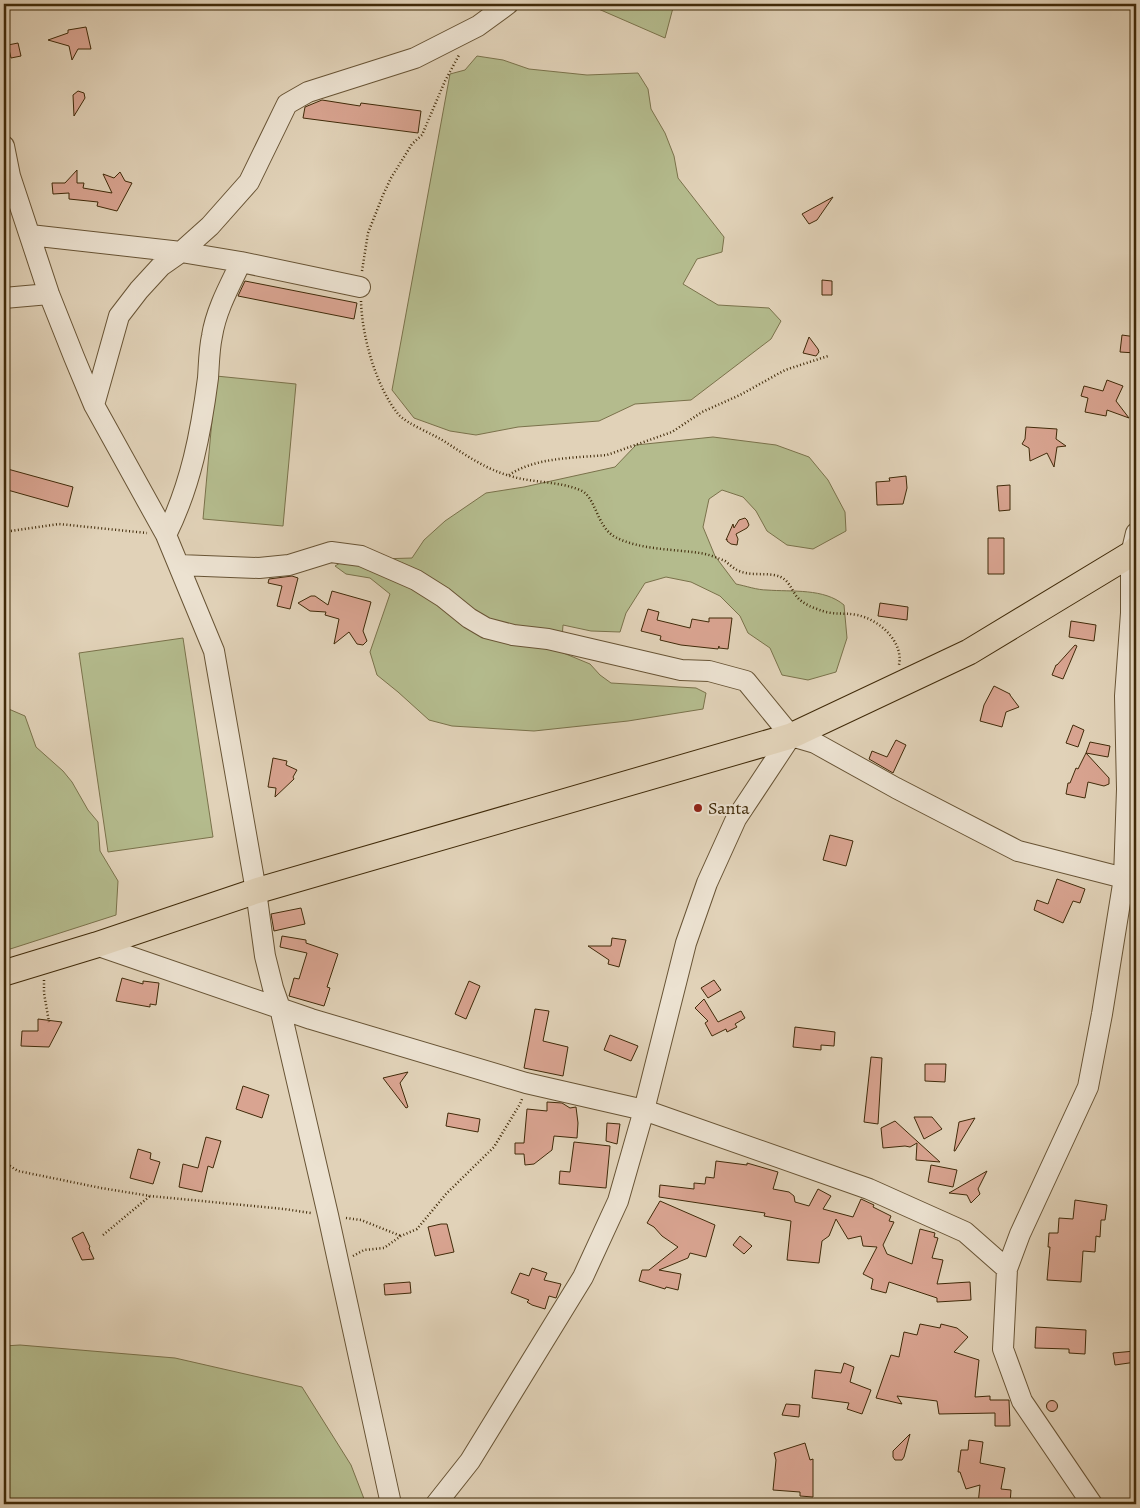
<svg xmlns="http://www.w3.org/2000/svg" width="1140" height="1508" font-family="Alegreya,serif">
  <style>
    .green { fill: #b4bb8d; stroke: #7a724b }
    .building { fill: #d9a491; stroke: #402a09 }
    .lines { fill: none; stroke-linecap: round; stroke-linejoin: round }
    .minor-casing { stroke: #685435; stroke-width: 22 }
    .major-casing { stroke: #402a09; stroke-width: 27 }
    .path { stroke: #402a09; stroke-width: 2.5; stroke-dasharray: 1 2.5; stroke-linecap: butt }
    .minor { stroke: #ece2d1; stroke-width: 20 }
    .major { stroke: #e1d2b8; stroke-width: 25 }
    .poi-dot { fill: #8f2418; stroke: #ece2d1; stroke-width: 2 }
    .labels { text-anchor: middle; stroke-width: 4; stroke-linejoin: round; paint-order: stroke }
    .poi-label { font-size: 18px; fill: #402a09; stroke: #ece2d1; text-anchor: start }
  </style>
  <rect width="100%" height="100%" fill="#e1d2b8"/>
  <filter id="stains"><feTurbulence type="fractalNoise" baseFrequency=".004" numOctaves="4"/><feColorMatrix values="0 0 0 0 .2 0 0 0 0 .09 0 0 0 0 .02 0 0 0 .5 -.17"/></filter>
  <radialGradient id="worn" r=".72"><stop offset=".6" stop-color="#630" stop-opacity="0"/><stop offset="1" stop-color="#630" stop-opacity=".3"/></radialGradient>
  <path class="green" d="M587,4H674L665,38Z
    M477,56L503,60L529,69L587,75L638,73L648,89L651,109L665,133L674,156L678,178L724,237L722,252L697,259L683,284L718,305L769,308L781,321L771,339L691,400L635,404L599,421L518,427L476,435L450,431L414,418L392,390L450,74L465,70Z
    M216,376L296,384L283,526L203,519Z
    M713,437L776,445L809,457L828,480L845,512L846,531L813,549L787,545L767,531L756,511L743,497L722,490L709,499L703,527L715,556L736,584C746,586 757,590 767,590C792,592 824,588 844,605L847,638L836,672L808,680L782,675L770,648L748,633L740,616L720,596L691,582L666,577L645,583L626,613L620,632L591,631L563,625L561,652L590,664L600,675L611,683L696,688L706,693L703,709L628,721L534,731L452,726L429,720L398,692L377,675L370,652L390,594L370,578L346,574L335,566L345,560L412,558L424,540L445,521L486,493L524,487L615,467L636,445Z
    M183,638L213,837L108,852L79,653Z
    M4,707L25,716L36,747L63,771L72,782L88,810L98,822L100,851L118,881L116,915L4,951Z
    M20,1345L175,1358L302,1387L351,1465L366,1504H4V1346Z"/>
  <path class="building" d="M86,27L91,49H78L72,60L69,46L48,40L68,33V30Z
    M18,43L21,56L11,58L8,45Z
    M78,91L84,93L85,98L74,116L73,95Z
    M322,100L360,106L361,103L421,111L418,133L303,118L305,107Z
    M77,170V183H84L83,188L112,193L103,174L114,178L120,172L125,181L132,183L117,211L97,206L98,202L69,199V193L53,194L52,183H65Z
    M833,197L817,220L809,224L802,214Z
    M822,280L832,281V295H822Z
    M245,281L357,303L354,319L238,296Z
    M1122,335L1136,337V353L1120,352Z
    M809,337L818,349L819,352L816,356L803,353Z
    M1107,380L1123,386L1116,401L1129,418L1107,410L1106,416L1085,412L1088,398L1081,396L1084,386L1103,391Z
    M1026,427L1057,429L1056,439L1066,446L1057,447L1054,467L1047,453L1030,461L1029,448L1022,444L1025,439Z
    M4,468L73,487L68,507L4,489Z
    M906,476L907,488L903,504L877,505L876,482L890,481L889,478Z
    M1010,485V510L999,511L997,486Z
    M745,518L747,520L749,525L747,528L736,534L738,539L737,545L731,544L727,541V539L726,540L733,524L734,528L739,520Z
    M988,538H1004V574H988Z
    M292,576L298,578L290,609L277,606L282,586L268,583L269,579Z
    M332,591L371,602L363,631L367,641L363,645L357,644L349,632L334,644L339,619L325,615L326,612L310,611L298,603L311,596H315L328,605Z
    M880,603L908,607L907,620L878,616Z
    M648,609L659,612L657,620L690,628L692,619L709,622V618H732L728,649L719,648V646L718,649L681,645L660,640L661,636L641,631Z
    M1071,621L1096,625L1094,641L1069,637Z
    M1075,645L1077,646L1063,679L1052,675L1056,665H1057Z
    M994,686L1010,694V695L1019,707L1006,712L1002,727L980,721L984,705Z
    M1073,725L1084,730L1078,747L1066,743Z
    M896,740L906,745L893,773L869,759L872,751L887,757Z
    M1090,742L1110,746L1108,757L1086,753Z
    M1086,753L1109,778V784L1104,786L1088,782L1085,798L1066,794L1068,783H1070L1076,768L1078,769Z
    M273,758L287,761L286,765L297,770L293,777L294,779L275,797L276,788L268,787Z
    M830,835L853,841L846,866L823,860Z
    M1057,879L1085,889L1080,903L1073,901L1063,923L1034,910L1037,900L1048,904Z
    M301,908L305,924L274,931L271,914Z
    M282,936L306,940V943L338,954L327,987L330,988L324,1006L289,996L294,978L299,979L307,953L280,947Z
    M612,938L626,940L619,967L608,964L609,960L588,946H611Z
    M122,978L143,984V981L159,983L156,1005L150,1004V1007L116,1001Z
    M714,980L721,990L708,998L701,988Z
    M469,981L480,986L466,1019L455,1014Z
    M704,999L718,1022L741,1011L745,1018L735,1024L737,1027L727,1032L726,1029L712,1036L705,1023L708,1021L695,1008Z
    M535,1009L549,1011L543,1041L568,1047L563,1076L524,1068Z
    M38,1019L62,1022L49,1047L21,1046L22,1031H38Z
    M795,1027L835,1032L834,1046L821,1045V1050L793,1047Z
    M610,1035L638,1046L631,1061L604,1050Z
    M871,1057L882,1058L878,1124L864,1122Z
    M925,1064H946L945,1082L925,1081Z
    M408,1072L400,1083L408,1107L406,1108L383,1078Z
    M243,1086L269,1095L262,1118L236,1109Z
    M547,1102L562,1103L570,1108L576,1107L578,1123L577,1138L554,1136L552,1150L534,1164L525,1165L524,1154H515V1143H524L527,1109L547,1111Z
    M448,1113L480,1119L478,1132L446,1126Z
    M914,1117H932L942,1129L924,1139Z
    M975,1118L955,1151H954L959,1122Z
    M895,1121L918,1142L940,1162L916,1160L917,1143L910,1147L905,1146L883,1148L881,1128Z
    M607,1123L620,1124L617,1144L606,1141Z
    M206,1137L221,1141L213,1168L208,1166L202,1192L179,1187L183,1164L198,1168Z
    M574,1142L610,1146L606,1188L559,1184L560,1171L570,1172Z
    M138,1149L151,1153L150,1159L160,1162L153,1184L130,1178Z
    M716,1161L747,1165V1163L778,1172L773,1189L789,1192L794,1196L795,1202L809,1206L818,1189L831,1196L823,1209L853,1217L861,1199L874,1205L873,1207L891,1216L889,1221L894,1222L883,1245L887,1254L912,1264L920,1229L935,1233L934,1237L938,1238L932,1258L943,1260L937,1284L970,1282L971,1300L937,1302V1298L889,1282L886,1293L871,1289L873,1279L863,1274L877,1247L863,1246L861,1236L848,1239L836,1219L829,1236L822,1241L819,1263L787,1260L791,1221L764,1216L765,1213L659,1197L660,1185L694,1189V1183L705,1184L706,1177L714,1178Z
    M931,1165L957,1170L953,1187L928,1182Z
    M987,1171L978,1189L980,1194L971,1203L967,1195L949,1193Z
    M1075,1200L1107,1205L1105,1220H1101L1100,1237L1096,1236L1095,1252L1083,1251L1081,1282L1047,1280L1050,1247H1048L1049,1233H1058L1059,1218L1073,1219Z
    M660,1201L715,1225L706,1257L690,1253L688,1258L659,1270L681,1274L678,1290L666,1287L665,1289L639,1281L642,1270H649L678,1247L662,1236L654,1227L647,1223Z
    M441,1224H447L454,1252L435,1256L428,1227Z
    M83,1232L90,1247L89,1248L94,1259L82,1260L72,1238Z
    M740,1236L752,1246L744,1254L733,1245Z
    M532,1268L547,1273L544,1280L561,1284L556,1298L549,1296L545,1309L532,1305L527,1302L529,1300L511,1293L520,1273L529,1276Z
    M410,1282L411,1293L385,1295L384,1284Z
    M920,1324L940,1328L941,1324L957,1328L968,1337L954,1352L979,1360L975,1397L990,1396V1400H1009L1010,1426H995V1413L939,1414L937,1401L897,1396L902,1404L876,1398L891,1355L899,1357L904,1332L917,1335Z
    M1036,1327L1086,1330L1085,1354L1069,1353V1349L1035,1348Z
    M1135,1351L1136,1362L1115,1365L1113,1353Z
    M844,1363L854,1367L850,1382L871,1390L862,1414L847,1409L849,1403L812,1398L815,1370L841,1373Z
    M1046.5 1406a5.5 5.5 0 1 1 11 0a5.5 5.5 0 1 1-11 0Z
    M786,1404L800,1405L799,1417L782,1415Z
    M910,1434L904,1457L902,1460H895L893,1457V1451Z
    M969,1440L983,1442L980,1463L1005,1468L1001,1489L1011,1490L1010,1504H978L980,1485L966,1489L960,1472H958L961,1450H968Z
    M805,1443L810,1460L813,1459V1497L800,1496V1492L773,1490L776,1460L774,1453Z"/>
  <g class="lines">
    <g class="minor-casing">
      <path id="minor" d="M4,146L10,176L49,294L74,357L94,405L166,535L214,651L256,891L265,956L273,988L280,1008L328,1215L391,1504
        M30,235L181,252L241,262L360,287
        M4,298L49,294
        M94,405L119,316L139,290L161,266L181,252L210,226L249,182L287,104L308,92L415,58L478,26L508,4
        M166,535C191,485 201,432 208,378C209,364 209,350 212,336C216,310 230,285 241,262
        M179,565L259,568L289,565L331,552L361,556L416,580L443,597L469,618L486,628L513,635L548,639L681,670L709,671L746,681L791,736L815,743L896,788L1018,851L1124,878H1136
        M96,945L311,1019L526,1083L644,1110L869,1189L965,1232L1007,1269
        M436,1504L470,1461L583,1277L618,1201L644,1110L686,943L707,883L736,819L791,736
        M1092,1504L1022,1401L1003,1349L1007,1269L1020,1234L1088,1087L1102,1014L1124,878L1127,789L1125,696L1131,613V554L1136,533"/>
    </g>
    <g class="major-casing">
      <path id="major" d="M4,973L96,945L256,891L791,736L969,652L1131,554L1136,549"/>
    </g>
    <path class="path" d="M362,271L368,233L383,195L391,178L412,144L422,135L445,81L459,55
      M361,301C362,337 376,386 398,414C408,425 434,434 447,443C467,456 486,469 510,476C533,483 558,481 580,490C596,496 596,526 615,537C640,550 673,549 700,553C708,554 718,558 725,561C729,564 733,568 737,570C749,576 762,573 774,575C791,578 790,591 800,600C805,604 811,607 817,609C834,616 842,612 857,615C878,619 904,641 899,665
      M509,475C536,457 575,458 607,455L672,432L702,412L740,395L785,370L828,356
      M4,532L59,524L147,533
      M44,980V993L49,1022
      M4,1162L18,1171L101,1188L150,1196L284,1209L311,1213
      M346,1218L361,1220L401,1236
      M103,1235L150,1196
      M353,1256L364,1250L384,1248L401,1236L417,1229L446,1194L494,1147L520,1104L522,1099"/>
    <use href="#minor" class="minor"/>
    <use href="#major" class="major"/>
  </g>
  <circle class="poi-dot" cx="698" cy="808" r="5"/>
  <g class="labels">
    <g class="poi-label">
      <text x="708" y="814">Santa</text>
    </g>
  </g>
  <rect width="1140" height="1508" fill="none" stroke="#e1d2b8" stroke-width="20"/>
  <rect x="5" y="5" width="1130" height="1498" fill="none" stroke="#402a09" stroke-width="2.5"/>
  <rect x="10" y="10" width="1120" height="1488" fill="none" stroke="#402a09"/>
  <rect width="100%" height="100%" filter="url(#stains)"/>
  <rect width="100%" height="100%" fill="url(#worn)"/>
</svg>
